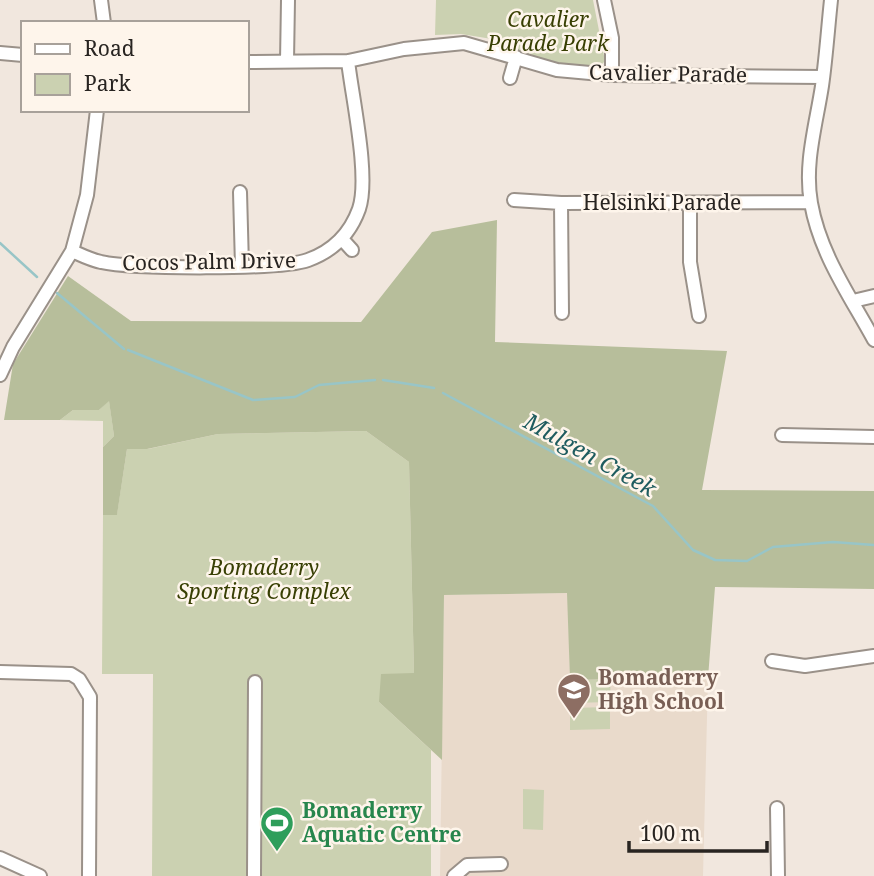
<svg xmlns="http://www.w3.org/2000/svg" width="874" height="876" font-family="'Noto Serif',serif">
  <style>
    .built { fill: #e9dacb }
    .green { fill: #cbd1b1 }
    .forest { fill: #b7be9b }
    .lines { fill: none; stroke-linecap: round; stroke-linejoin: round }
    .stream { stroke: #98c5c7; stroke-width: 2.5 }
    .minor-casing { stroke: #9a9189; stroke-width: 16 }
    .minor { stroke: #fff; stroke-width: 12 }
    .labels { text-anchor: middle; stroke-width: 5; stroke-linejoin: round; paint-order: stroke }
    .park-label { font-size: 21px; font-style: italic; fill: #383f03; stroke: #fef5eb }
    .street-label { font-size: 21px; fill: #282421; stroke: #fef5eb }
    .education-label { font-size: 21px; font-weight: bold; fill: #785e54; stroke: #fef5eb; text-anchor: start }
    .leisure-label { font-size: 21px; font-weight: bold; fill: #27864d; stroke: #fef5eb; text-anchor: start }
    .water-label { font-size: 23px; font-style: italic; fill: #1e5c5f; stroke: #fef5eb }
  </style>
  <rect width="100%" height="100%" fill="#f1e7de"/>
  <path class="built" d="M568,593L570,680L708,678L703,876H440L444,595Z"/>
  <path class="green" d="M436,0H593L605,61L600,66L543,64L490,46L492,39L461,34L435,35Z
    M109,400L114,436L103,447V421L60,420L73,410H99Z
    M366,431L409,462L414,673L379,702L431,750V876H152L153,674H102L103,515L117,514L127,449H148L218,434Z
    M570,680H610L611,702L570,703Z
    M610,707V729L570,730V708Z
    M523,789L544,790L543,830L523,829Z"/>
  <path class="forest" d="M497,220L495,342L727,351L702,490L874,491V589L715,587L708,678L570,680L567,593L444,595L442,760L379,702L381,674L414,673L409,462L366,431L218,434L147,449H127L117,515H103V447L114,436L109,401L99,410H73L60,420H4L13,364L68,276L131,321L361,322L432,232Z"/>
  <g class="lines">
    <path class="stream" d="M0,243L37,277
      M57,293L124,349
      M128,350L253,400L295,397L319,385L375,380
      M383,380L434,388
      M443,393L653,506L693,550L715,560L747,561L773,547L833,542L874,545"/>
    <g class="minor-casing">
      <path id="minor" d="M101,0L104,23
        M604,0L612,38V75
        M831,0C828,28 826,58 822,86C816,125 804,164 811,203C820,254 850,296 874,340
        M0,53L23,55
        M287,61L288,0
        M247,62L348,61L404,49L464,43L557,70L612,75L823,77
        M510,78L516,57
        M240,192L242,266
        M514,200L561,203L810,202
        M561,203L562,313
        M690,203V262L699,316
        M342,239L352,250
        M72,251C81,255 91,260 101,262C132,269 281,270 308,260C333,251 350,234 359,209C370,177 352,97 348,61
        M853,301L874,296
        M0,375L13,347L72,251L87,195L97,110
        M782,435L874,437
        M772,661L805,666L874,656
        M0,672L71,674L79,679L90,697L89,876
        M777,808L778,876
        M0,858L40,876
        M254,876L255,682
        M454,876L467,865L501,864"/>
    </g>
    <use href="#minor" class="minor"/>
  </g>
  <defs>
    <g id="school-pin" transform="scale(1.75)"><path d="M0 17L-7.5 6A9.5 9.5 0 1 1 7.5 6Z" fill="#8d6e63" stroke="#fef5eb"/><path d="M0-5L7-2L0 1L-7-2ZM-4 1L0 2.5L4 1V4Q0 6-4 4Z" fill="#fff"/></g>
    <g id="stadium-pin" transform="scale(1.75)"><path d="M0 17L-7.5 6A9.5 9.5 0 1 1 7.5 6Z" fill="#2e9e5b" stroke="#fef5eb"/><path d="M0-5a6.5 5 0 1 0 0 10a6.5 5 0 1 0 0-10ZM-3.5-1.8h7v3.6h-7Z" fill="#fff"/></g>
  </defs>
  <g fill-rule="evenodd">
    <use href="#school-pin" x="574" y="690"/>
    <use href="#stadium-pin" x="277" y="823"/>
  </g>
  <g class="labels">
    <g class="park-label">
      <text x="548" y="27">Cavalier<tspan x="548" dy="24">Parade Park</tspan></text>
      <text x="264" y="575">Bomaderry<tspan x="264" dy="24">Sporting Complex</tspan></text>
    </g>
    <g class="street-label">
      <text transform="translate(668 74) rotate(1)" y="7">Cavalier Parade</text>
      <text x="662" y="210">Helsinki Parade</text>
      <text transform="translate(209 262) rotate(-1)" y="7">Cocos Palm Drive</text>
    </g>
    <g class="education-label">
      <text x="598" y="685">Bomaderry<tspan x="598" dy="24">High School</tspan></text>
    </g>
    <g class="leisure-label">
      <text x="302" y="818">Bomaderry<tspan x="302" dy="24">Aquatic Centre</tspan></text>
    </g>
    <g class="water-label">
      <text transform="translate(590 455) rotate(29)" y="8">Mulgen Creek</text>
    </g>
  </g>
  <rect x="21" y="21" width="228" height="91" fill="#fef5eb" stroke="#a8a19a" stroke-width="2"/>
  <rect x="35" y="44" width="35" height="10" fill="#ffffff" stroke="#a8a19a" stroke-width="2"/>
  <text x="84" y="56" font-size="21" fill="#282421">Road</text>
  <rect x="35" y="74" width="35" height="21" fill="#cbd1b1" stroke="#a8a19a" stroke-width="2"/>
  <text x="84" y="91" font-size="21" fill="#282421">Park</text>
  <path d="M629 841v10h138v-10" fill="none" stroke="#282421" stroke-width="3.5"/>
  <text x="640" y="841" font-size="21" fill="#282421" stroke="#fef5eb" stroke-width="5" paint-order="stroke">100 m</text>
</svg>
